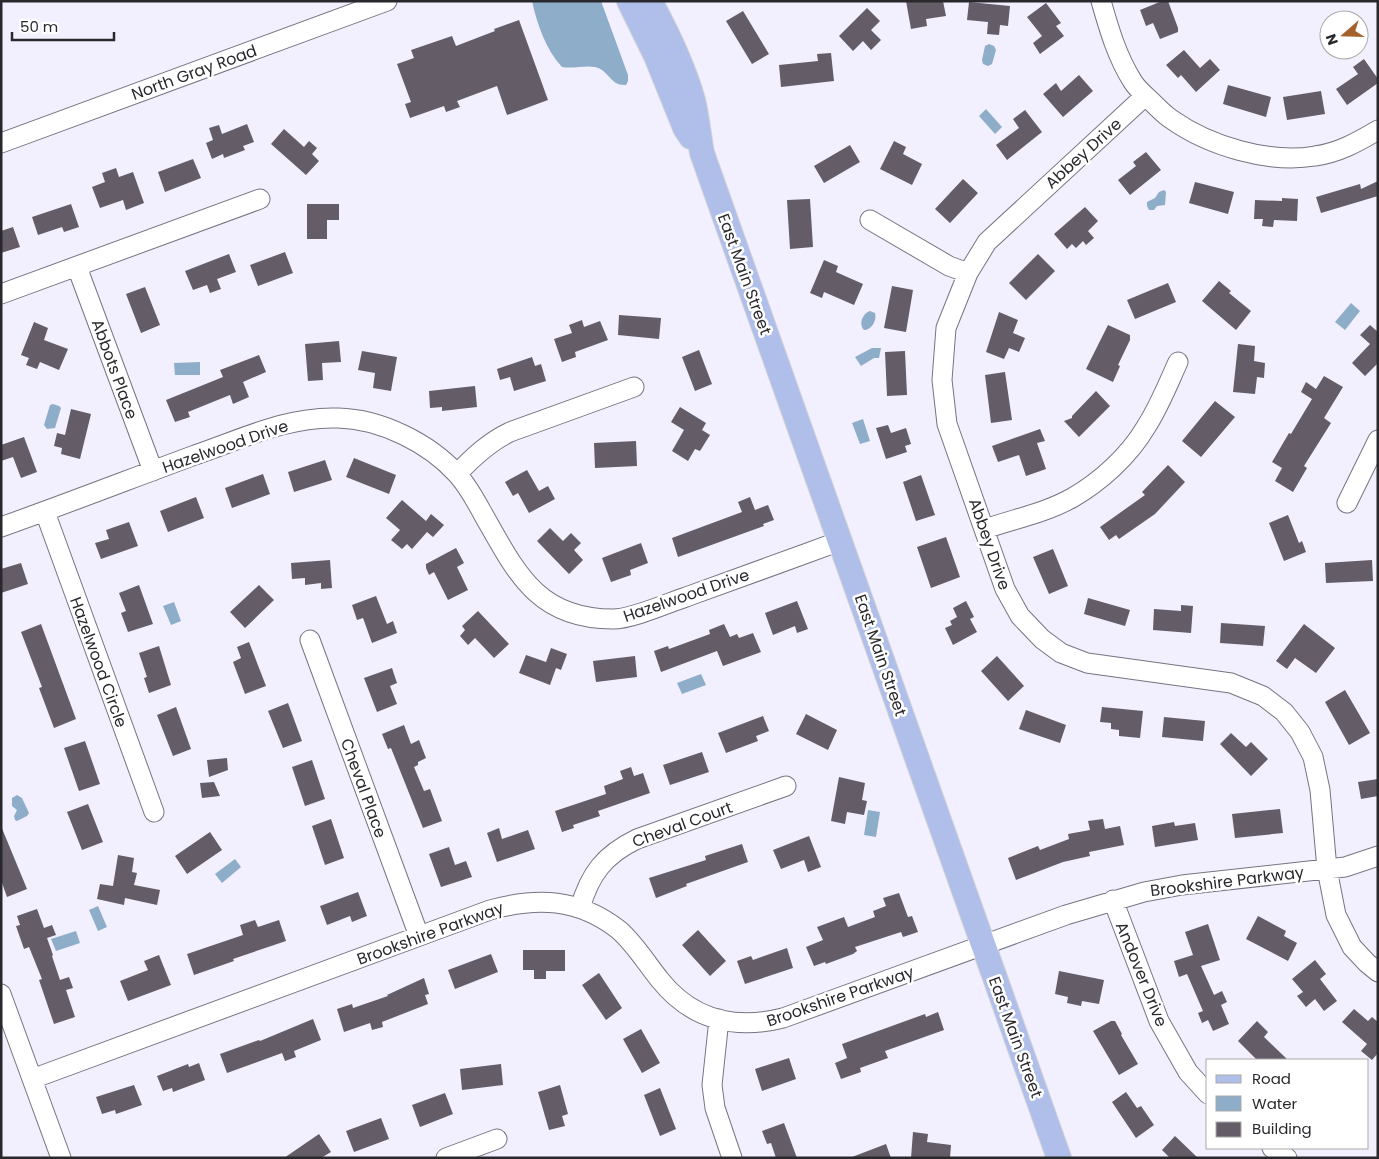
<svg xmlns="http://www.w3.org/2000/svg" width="1379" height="1159" font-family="Poppins,sans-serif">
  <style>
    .water { fill: #8eadc8 }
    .building { fill: #645c67 }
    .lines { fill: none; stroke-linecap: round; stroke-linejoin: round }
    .minor-casing { stroke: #767481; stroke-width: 21 }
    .major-casing { stroke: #d4d4d5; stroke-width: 26 }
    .minor { stroke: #fff; stroke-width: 19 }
    .major { stroke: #b0bfe9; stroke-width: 24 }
    .labels { text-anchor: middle; stroke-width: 5; stroke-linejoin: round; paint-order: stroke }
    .street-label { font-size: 16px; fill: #29282d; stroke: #fff }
  </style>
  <rect width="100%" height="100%" fill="#f2f0ff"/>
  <path class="water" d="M532,1H601L628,75V81L626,85C610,86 609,70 595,67C585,65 573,69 562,67C546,50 537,24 532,1Z
    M989,44L994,46L996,50L992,64L988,66L983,64L982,60L985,46Z
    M986,109L1002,127L995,134L979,116Z
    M1164,190L1166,192L1165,205L1157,206L1154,210H1149L1147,206V202L1155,198L1159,192Z
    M1351,303L1360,311L1345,330L1335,322Z
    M870,311L875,313C877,320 872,330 864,330C858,324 863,313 870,311Z
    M872,348H881L879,358H874L861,366L855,357Z
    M200,362V375H175L174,363Z
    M53,404L59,406L61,408L55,428L47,429L44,425L50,405Z
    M863,419L870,441L860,444L852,423Z
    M174,602L181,621L171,625L163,606Z
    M701,674L706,685L682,694L677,683Z
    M17,795L22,798L29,813L27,816L17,821L15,820L14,816L17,810L12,806V798Z
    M868,810L880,812L876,837L864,835Z
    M235,859L241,867L222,883L215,874Z
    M98,906L107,927L98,931L89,910Z
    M76,931L80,943L56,951L51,939Z"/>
  <path class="building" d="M906,1H943L946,16L926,19L927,26L911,29Z
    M1162,1H1168L1178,28V32L1160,39L1153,23L1146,26L1140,10Z
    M969,2L1010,6L1008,26L1000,25L999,35L987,34L988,22L967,20Z
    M1046,3L1061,23L1056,26L1064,36L1040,54L1033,43L1042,36L1027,17Z
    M867,8L880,21L871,30L881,40L871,50L863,41L853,51L839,36Z
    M743,11L769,54L752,64L726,21Z
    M519,20L548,100L507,115L497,86L457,101L460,107L446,112L444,106L410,118L405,104L411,102L397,64L414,58L411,50L452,36L456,46L495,31L494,29Z
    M1184,50L1200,68L1210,59L1220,70L1196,92L1181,75L1178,78L1166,65Z
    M831,53L834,81L781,87L779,65L818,61L817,54Z
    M1364,59L1378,79V83L1347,105L1336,89L1358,74L1353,67Z
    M1079,75L1093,91L1063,117L1043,94L1056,83L1061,91Z
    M1228,85L1271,97L1266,117L1223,104Z
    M1321,91L1325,114L1287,120L1283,97Z
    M1025,110L1042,132L1007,160L996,145L1019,128L1013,119Z
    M247,124L254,142L243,146L245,150L224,158L223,154L212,159L206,143L213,140L209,128L219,125L222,134Z
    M284,129L304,147L309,141L317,148L312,154L319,161L306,175L271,144Z
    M894,141L906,147L903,154L922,164L912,185L880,169Z
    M850,145L860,162L824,183L814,166Z
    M1146,152L1161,170L1130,195L1118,180L1136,166L1133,162Z
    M193,159L201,178L165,192L158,172Z
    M116,168L119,177L133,172L144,203L126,210L123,200L100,208L92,187L105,182L102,173Z
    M963,179L978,193L950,223L935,209Z
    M1378,181V196L1321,213L1316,197L1360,184L1361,189Z
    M1195,182L1234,192L1228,214L1189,203Z
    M1282,198L1298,199L1297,221L1274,220L1273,227L1262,226L1263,219H1254L1255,200L1282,201Z
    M810,199L813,247L790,249L787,200Z
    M71,204L79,227L64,232L62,227L38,235L32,217Z
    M307,204H339V220H327V239H307Z
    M1085,207L1098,221L1088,231L1094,238L1086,245L1083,241L1076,248L1072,244L1067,249L1054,234Z
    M13,227L20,247L1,253V231Z
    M285,252L293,273L258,286L250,265Z
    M229,254L236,272L217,279L221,289L210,293L207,285L193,290L185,271Z
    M1038,254L1055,271L1026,300L1009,283Z
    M824,260L838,266L836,272L863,284L854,305L824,292L822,298L810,293Z
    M1219,281L1231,291L1229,293L1251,311L1236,330L1202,301Z
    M1168,283L1176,302L1135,319L1127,300Z
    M892,286L913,290L906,332L884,328Z
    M145,287L160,325L141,333L126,294Z
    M999,312L1018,320L1013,333L1025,338L1019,352L1009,348L1004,359L986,352Z
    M619,315L661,318L659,339L618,335Z
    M582,320L584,327L600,321L608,340L575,352L576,357L562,362L554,339L572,333L569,325Z
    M34,322L48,328L44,340L68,349L59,370L40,362L37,369L26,365L29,358L21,355Z
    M1108,325L1130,335V340L1118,365L1120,366L1113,382L1086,369Z
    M1370,325L1378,332V363L1365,376L1352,363L1370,344L1360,335Z
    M339,341L341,362L322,363L323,380L308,381L305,344Z
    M1238,344L1255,346L1254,361L1265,363L1264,378L1257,377L1255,394L1233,392Z
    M699,350L712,384L695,391L682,357Z
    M362,351L397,357L391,391L373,388L375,373L358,370Z
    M905,351L907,395L887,396L885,352Z
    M259,355L266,372L243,382L249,397L233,404L230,395L188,412L190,417L175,422L166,400L223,377L220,370Z
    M532,357L535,366L541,364L546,381L514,391L510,377L500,380L497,369Z
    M1005,372L1012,420L991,423L985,375Z
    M1324,376L1343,387L1324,418L1331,423L1304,466L1307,468L1293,492L1275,481L1282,468L1272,462L1289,433L1291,434L1312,399L1301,392L1306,382L1316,389Z
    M475,386L477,407L442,411V407L430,408L429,391Z
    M1096,391L1110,406L1079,437L1064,421L1072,418V416Z
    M1215,401L1235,417L1201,457L1182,441Z
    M680,407L706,423L702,430L710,435L700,451L695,449L688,461L672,451L684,430L671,422Z
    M71,409L91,414L80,459L61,454L62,448L54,446L57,433L65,435Z
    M888,425L891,433L906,428L911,444L905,446L907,452L886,459L876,428Z
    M1040,429L1045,441L1037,443L1046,469L1026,476L1019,455L998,462L992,446Z
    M24,437L37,472L21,478L13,457L1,461V445Z
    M636,441L637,466L595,468L594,443Z
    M354,458L396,475L389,494L346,477Z
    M325,460L332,480L294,492L288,472Z
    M1168,465L1185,482L1155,514L1119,539L1116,535L1109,540L1100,527L1145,495L1142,492Z
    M527,470L539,491L548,486L555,499L529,513L518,493L513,496L505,482Z
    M263,474L270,494L232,508L225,488Z
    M921,475L935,515L916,521L903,482Z
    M196,497L204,518L168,532L160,511Z
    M750,497L755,510L768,505L774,520L763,524L764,526L678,557L672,538L742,512L738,502Z
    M402,500L426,521L431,514L444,525L433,537L427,532L412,549L407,544L402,549L391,540L400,530L386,518Z
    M1288,515L1299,543L1302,541L1306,552L1284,561L1269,523Z
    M129,522L138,546L101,559L95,543L109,539L106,530Z
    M550,528L563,541L571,533L581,543L574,550L583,560L569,574L537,541Z
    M946,537L960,577L931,588L917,547Z
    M641,543L648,563L630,570L631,575L611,582L602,558Z
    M456,548L464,563L457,567L468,590L448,600L434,572L429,575L426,568V564Z
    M1053,549L1068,586L1049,594L1033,557Z
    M330,560L332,588L321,589V583L305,585V578L292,579L291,563Z
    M1372,560L1373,581L1326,583L1325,563Z
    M21,563L28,584L1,593V569Z
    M139,585L153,624L128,632L121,613L126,611L119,593Z
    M259,585L274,600L245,628L230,612Z
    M376,596L387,624L393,621L397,633L372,643L363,618L357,620L352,605Z
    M1088,598L1130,610L1125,626L1084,614Z
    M797,601L808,629L797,633L795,626L773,635L765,613Z
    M966,601L974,617L970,619L977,632L953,645L945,628L952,625L950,621L957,617L953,608Z
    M1181,605L1193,606L1191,633L1153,630L1154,609L1181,611Z
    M478,611L509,644L494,658L475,638L468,645L460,636L465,630L462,626Z
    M1221,623L1265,626L1263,646L1220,643Z
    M41,624L76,719L54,728L39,688L42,687L21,632Z
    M724,624L730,637L737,634L739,638L753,633L761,652L723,666L717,651L661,672L654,651L668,646L669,649L710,634L709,630Z
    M1304,624L1335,648L1316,673L1295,658L1287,669L1276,661Z
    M249,642L266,686L245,694L233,662L241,658L237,647Z
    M159,646L171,685L149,693L144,678L147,677L139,653Z
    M551,648L567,654L561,670L556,668L550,685L519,673L526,655L546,662Z
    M635,656L637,677L596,682L593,661Z
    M997,656L1024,686L1008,701L981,671Z
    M392,668L397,683L390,686L397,704L377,712L364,678Z
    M1345,690L1370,733L1349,745L1325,702Z
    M288,703L302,741L283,748L268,711Z
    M176,707L191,749L173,756L157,715Z
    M1102,707L1143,711L1140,738L1119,736V730L1111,729V723L1100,722Z
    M1026,710L1066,725L1060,743L1019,729Z
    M806,714L837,730L828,750L796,734Z
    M763,716L769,731L756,736L758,741L726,753L718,733Z
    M1164,717L1205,721L1203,741L1162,737Z
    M404,725L411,744L419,740L426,758L418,762V765L414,767L424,791L430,789L442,821L423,828L391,748L388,749L382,734Z
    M1231,733L1246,747L1251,742L1268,759L1251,776L1220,744Z
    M85,741L100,784L79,791L64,748Z
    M702,752L709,772L670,785L663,765Z
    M227,758L228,770L209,777L207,760Z
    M312,760L325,799L305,806L292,767Z
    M631,767L634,776L643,773L650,793L598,811L600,816L573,825L574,828L562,832L555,811L606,794L604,786L623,779L620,771Z
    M839,777L865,783L862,800L867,801L864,815L847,812L845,824L831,821Z
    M1378,779V796L1361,799L1358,782Z
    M214,782L220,796L202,798L200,783Z
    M88,804L103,842L82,850L67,812Z
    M1280,809L1283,833L1235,838L1232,814Z
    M331,819L344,858L325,865L312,826Z
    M1103,819L1105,829L1120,826L1124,845L1089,852L1090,856L1063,862L1016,880L1008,858L1038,846L1040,850L1069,839L1068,834L1090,830L1088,821Z
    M1174,822L1175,826L1195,823L1198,840L1155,847L1152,826Z
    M1,826L27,889L7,897L1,880Z
    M499,828L502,839L528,830L535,849L497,862L487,833Z
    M210,832L222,850L187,874L175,856Z
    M809,836L821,867L808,872L804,860L781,869L773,850Z
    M742,844L748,862L686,884L687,886L656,898L649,878L706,860L705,856Z
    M449,847L455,865L466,861L472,877L441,887L429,854Z
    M118,855L134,858L132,872L137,873L134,885L160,890L157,905L125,898L124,905L97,899L100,884L113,886Z
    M358,892L367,916L352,922L350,916L327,925L320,906Z
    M899,893L908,917L912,916L918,932L903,937L901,932L855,947L857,951L853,954L826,964L825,962L814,966L806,947L823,940L817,927L844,917L848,927L875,917L873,911L886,906L883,898Z
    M37,909L44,928L52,925L56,935L47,938L53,955L52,956L60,980L69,977L73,988L66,990L75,1017L54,1024L39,980L42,979L29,947L24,949L16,926L20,925L17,916Z
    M1258,916L1286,931L1284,936L1297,943L1288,961L1246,939Z
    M255,920L258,927L279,920L286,941L233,959L234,961L194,975L187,954L243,935L240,925Z
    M1208,924L1220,960L1201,966L1214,995L1222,991L1227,1002L1221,1005L1229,1024L1213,1031L1208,1020L1202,1023L1198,1013L1203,1011L1187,974L1179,977L1174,961L1193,955L1185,932Z
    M698,930L726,961L710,976L682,945Z
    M787,948L793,968L745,984L737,961L751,956L753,960Z
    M523,950H565V971H546V979H534V970H523Z
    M491,954L498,972L455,989L448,970Z
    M159,955L171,985L128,1001L120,981L148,970L144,961Z
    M1315,960L1326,974L1320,979L1337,1001L1324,1011L1315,999L1306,1007L1297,996L1303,992L1292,979Z
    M1059,971L1104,980L1099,1004L1082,1001L1081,1006L1067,1003L1068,997L1055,994Z
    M599,973L622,1008L606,1020L582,985Z
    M424,978L429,994L425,995L428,1004L382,1022L383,1027L372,1030L370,1023L344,1032L337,1009L352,1004L353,1008L388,996L387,995Z
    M1354,1009L1368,1021L1372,1017L1378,1022V1053L1372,1060L1361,1051L1367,1044L1342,1022Z
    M938,1012L944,1030L885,1051L888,1058L860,1068L861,1072L841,1079L835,1063L847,1058L842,1044L925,1014L926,1017Z
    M313,1019L321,1040L294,1051L296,1057L285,1061L282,1053L227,1073L220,1054L259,1040L260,1041Z
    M1111,1021H1115L1122,1034L1121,1035L1138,1064L1119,1075L1093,1031Z
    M1257,1021L1268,1032L1264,1037L1288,1060H1257L1238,1041Z
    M641,1029L660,1063L642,1073L623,1039Z
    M789,1058L796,1079L762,1091L755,1069Z
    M199,1063L205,1080L173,1092L172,1088L163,1091L157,1076L188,1064L189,1067Z
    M501,1064L503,1085L462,1090L460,1069Z
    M134,1085L142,1105L116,1114L115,1110L102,1114L96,1097Z
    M560,1085L568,1114L562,1116L565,1126L549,1130L538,1092Z
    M660,1088L676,1129L660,1136L644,1095Z
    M1126,1092L1137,1108L1141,1106L1154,1125L1136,1138L1112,1102Z
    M445,1093L453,1114L420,1127L412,1105Z
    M381,1118L389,1139L354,1152L346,1131Z
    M784,1123L797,1158H776L771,1143L767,1144L762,1131Z
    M913,1132L928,1134L927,1142L951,1145L950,1158H911Z
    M319,1134L331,1152L321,1158H284Z
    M1175,1136L1198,1158H1170L1162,1150Z
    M886,1144L891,1158H852V1157Z"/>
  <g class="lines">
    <g class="minor-casing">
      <path id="minor" d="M1101,1C1109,29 1117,57 1133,82C1138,90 1147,97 1154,104C1159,109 1165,115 1171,119C1209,146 1269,164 1315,156C1338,153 1358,142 1378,130
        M1145,96L987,242L968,273L946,328L942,380L947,424L1005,589L1020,616L1042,639L1061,653L1087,663L1231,683L1263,696L1284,712L1300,732L1313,757L1320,790L1327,869L1336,915L1352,947L1367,963L1378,972
        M1,143L387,1
        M870,220L949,266L968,273
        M77,267L153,471
        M1,294L260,199
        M457,474C473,457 489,442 510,432L634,387
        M1347,503L1378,440
        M45,512L154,812
        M1,527C66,504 130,479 195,455C242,439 288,416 338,418C381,419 429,443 457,474C468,486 476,501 483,514C516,572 537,619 613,619C632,619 668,603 686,597C738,578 789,560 840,541
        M985,529C1014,519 1045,513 1072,498C1100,482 1129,456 1146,427C1159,407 1168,384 1178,362
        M310,640L419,936
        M1113,900L1159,1021L1188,1072L1208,1094
        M580,908C590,874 604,855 637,839L786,786
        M1,994L61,1158
        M719,1019L712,1085L715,1108L732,1158
        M32,1079L490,910C537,897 578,898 619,930C635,944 647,964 660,980C692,1020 735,1030 783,1018L1066,915L1144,892L1182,885L1345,867L1378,856
        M1272,1148L1287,1158
        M446,1158L497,1139"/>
    </g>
    <g class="major-casing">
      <path id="major" d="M629,1L656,56L685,128L691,137
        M650,1C667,32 683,65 693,100C697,117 699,136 702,153L1059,1158"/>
    </g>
    <use href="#minor" class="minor"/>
    <use href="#major" class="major"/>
  </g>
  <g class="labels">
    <g class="street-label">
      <text transform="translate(194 72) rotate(-20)" y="6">North Gray Road</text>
      <text transform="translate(1083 153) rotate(-42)" y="6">Abbey Drive</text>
      <text transform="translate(745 274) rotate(70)" y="6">East Main Street</text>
      <text transform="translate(115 369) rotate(70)" y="6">Abbots Place</text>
      <text transform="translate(225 446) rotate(-19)" y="6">Hazelwood Drive</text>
      <text transform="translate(990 544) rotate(71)" y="6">Abbey Drive</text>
      <text transform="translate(686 595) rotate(-19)" y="6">Hazelwood Drive</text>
      <text transform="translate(881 655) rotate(71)" y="6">East Main Street</text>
      <text transform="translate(99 662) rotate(70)" y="6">Hazelwood Circle</text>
      <text transform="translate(364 788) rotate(70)" y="6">Cheval Place</text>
      <text transform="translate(682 824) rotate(-20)" y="6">Cheval Court</text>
      <text transform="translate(1227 881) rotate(-7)" y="6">Brookshire Parkway</text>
      <text transform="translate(430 933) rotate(-20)" y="6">Brookshire Parkway</text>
      <text transform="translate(1142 974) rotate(68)" y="6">Andover Drive</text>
      <text transform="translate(840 996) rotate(-19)" y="6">Brookshire Parkway</text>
      <text transform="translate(1016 1037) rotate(70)" y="6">East Main Street</text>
    </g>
  </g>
  <rect width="1379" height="1159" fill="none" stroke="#29282d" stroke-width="5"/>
  <rect x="1206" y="1059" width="162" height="90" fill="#ffffff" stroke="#a9a9ab"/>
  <rect x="1216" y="1075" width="25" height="8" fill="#b0bfe9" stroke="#a9a9ab"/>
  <text x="1252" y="1084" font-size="15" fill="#29282d">Road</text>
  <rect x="1216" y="1096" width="25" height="15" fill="#8eadc8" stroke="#a9a9ab"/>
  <text x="1252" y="1109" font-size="15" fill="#29282d">Water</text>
  <rect x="1216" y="1122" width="25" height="15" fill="#645c67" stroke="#a9a9ab"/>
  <text x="1252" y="1134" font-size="15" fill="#29282d">Building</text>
  <g transform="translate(1344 35) rotate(250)"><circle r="24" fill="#ffffff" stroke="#a9a9ab"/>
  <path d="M0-4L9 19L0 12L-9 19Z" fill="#a3622c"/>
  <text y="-8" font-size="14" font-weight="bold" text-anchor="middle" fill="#29282d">N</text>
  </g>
  <path d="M12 32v8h102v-8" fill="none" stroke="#29282d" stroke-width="2.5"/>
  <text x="20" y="32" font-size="15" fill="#29282d" stroke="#ffffff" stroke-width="4" paint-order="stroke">50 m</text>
</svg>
